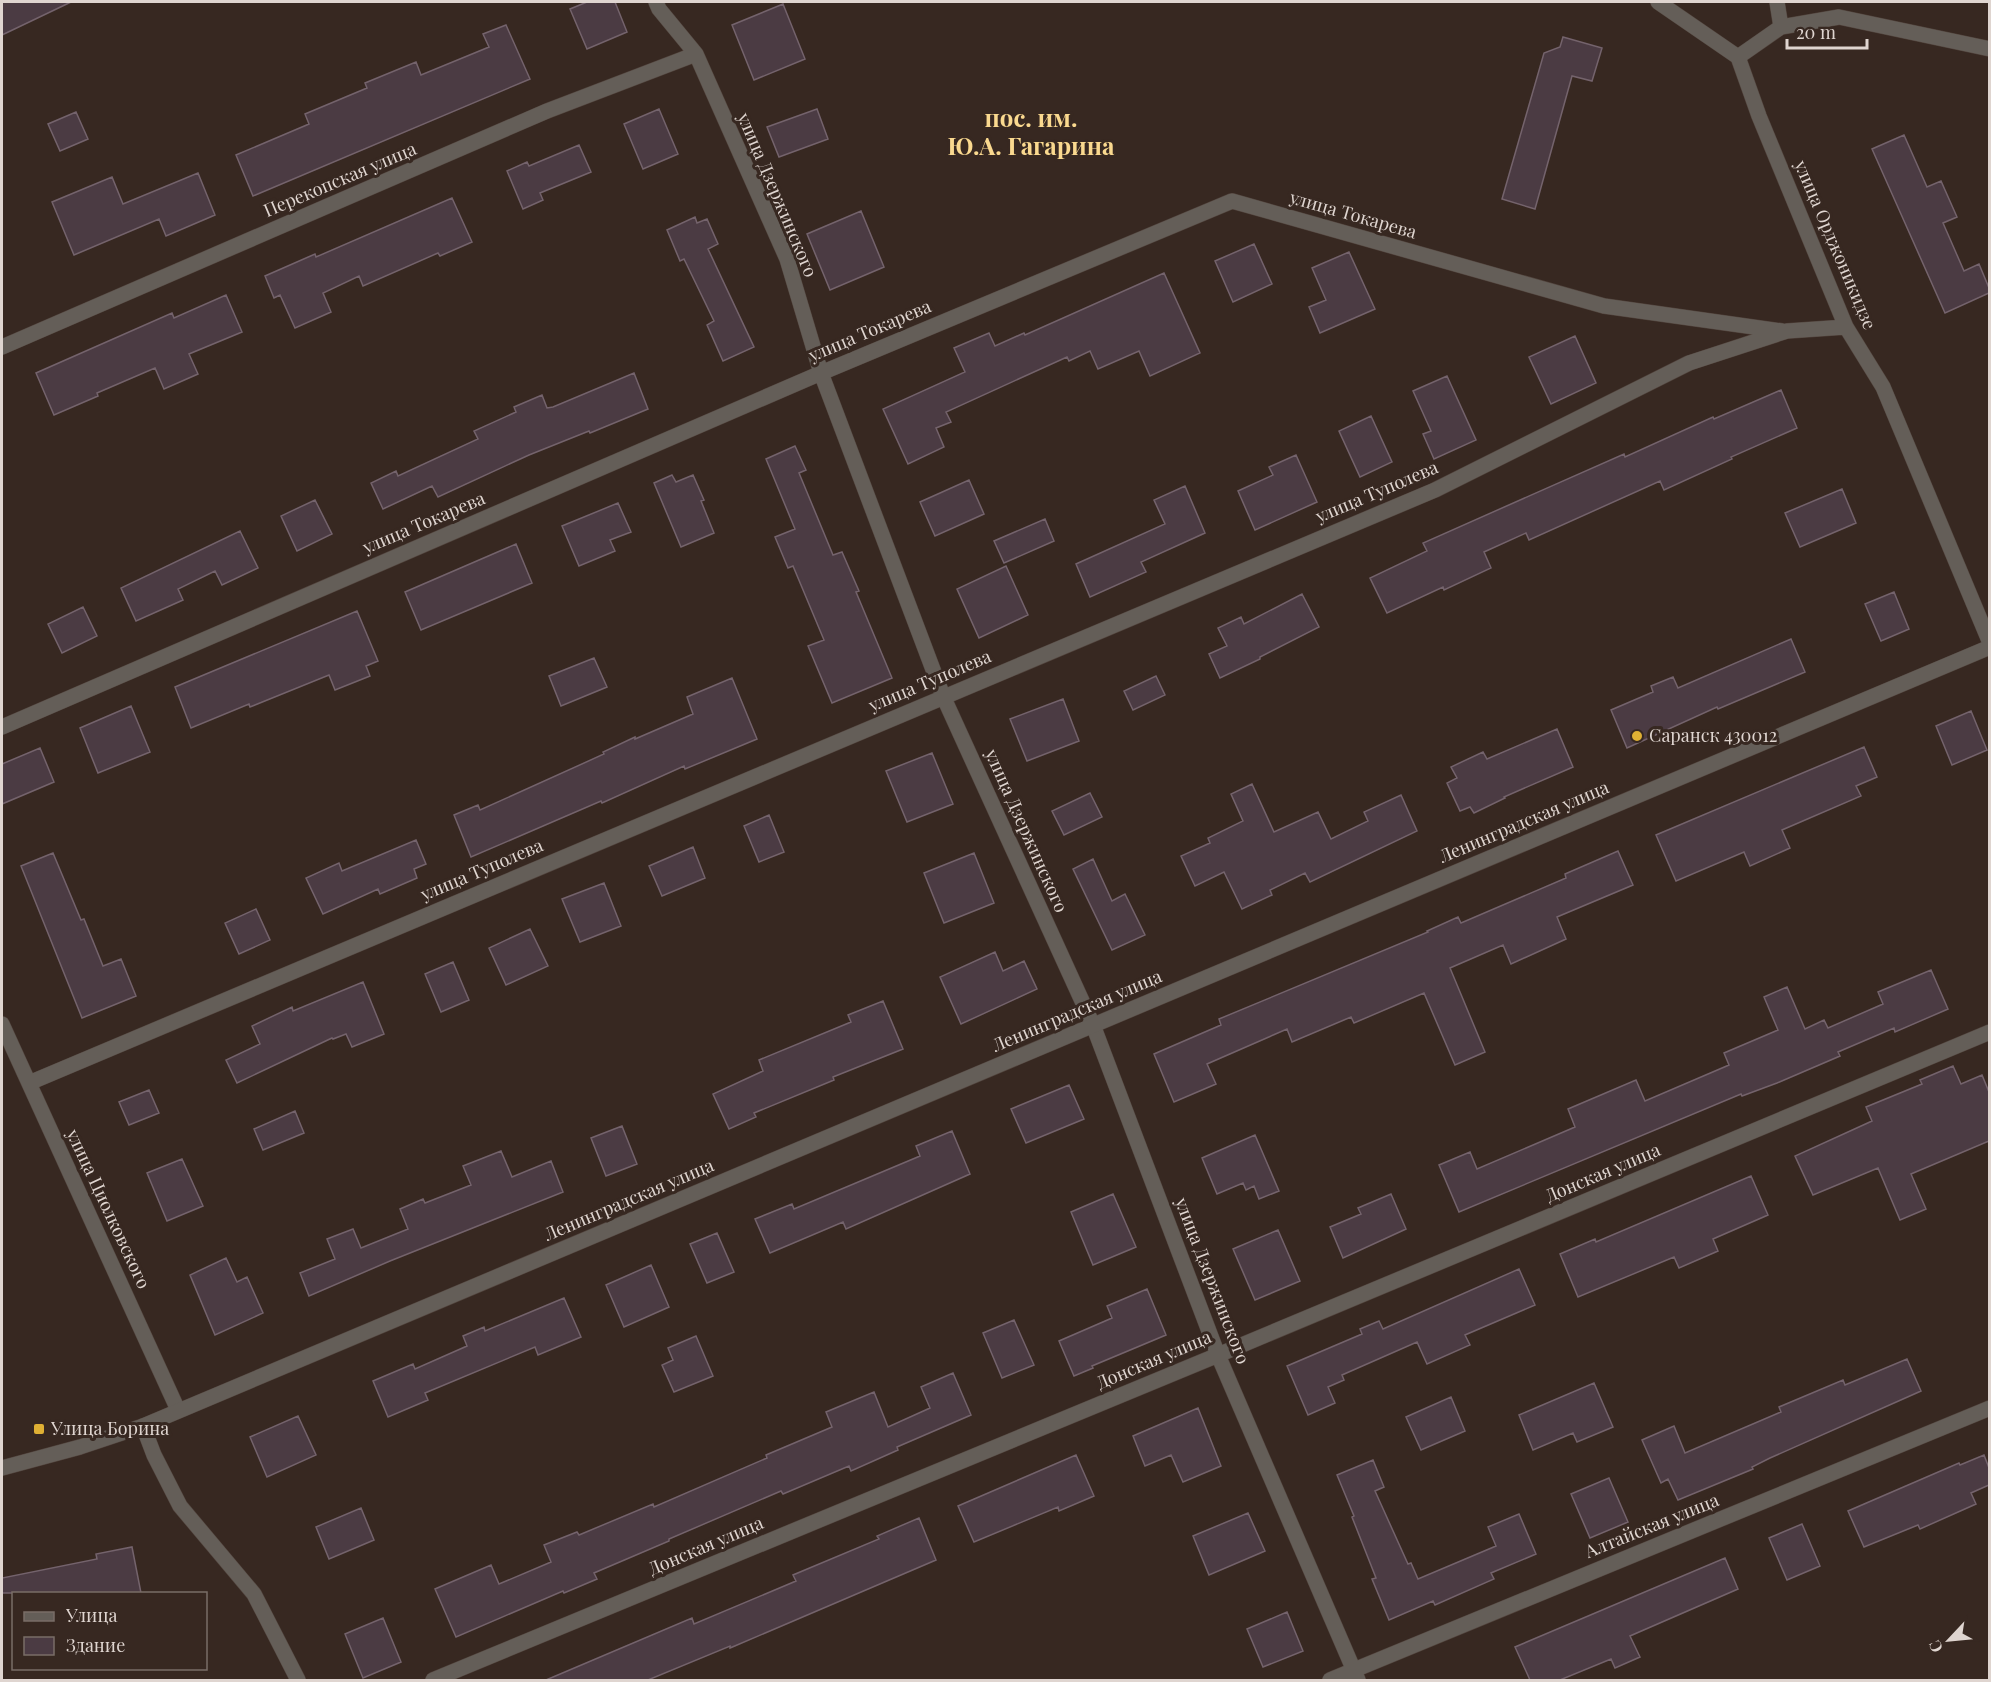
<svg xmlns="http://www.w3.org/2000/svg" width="1991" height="1682" font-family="'Playfair Display',serif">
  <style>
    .building { fill: #4b3b43; stroke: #74636c; stroke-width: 1.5 }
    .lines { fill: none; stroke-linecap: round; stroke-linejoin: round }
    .minor-casing { stroke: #52443d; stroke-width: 16 }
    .tertiary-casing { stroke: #52443d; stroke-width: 16 }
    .minor { stroke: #645e58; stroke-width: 15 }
    .tertiary { stroke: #645e58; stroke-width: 15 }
    .poi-dot { fill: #dfb034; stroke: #372821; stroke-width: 2 }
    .labels { text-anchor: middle; stroke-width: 6; stroke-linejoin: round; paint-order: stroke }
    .street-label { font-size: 18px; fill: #dfd5d0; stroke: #372821 }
    .poi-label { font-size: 18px; fill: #dfd5d0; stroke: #372821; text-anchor: start }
    .district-label { font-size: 24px; font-weight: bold; fill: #fad98f; stroke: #372821 }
  </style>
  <rect width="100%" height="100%" fill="#372821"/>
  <path class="building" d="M2,2H71L2,35Z
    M587,2H615L627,32L587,49L570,9Z
    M783,4L805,59L754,80L732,25Z
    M506,25L530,79L253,196L236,155L309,124L305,114L367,88L365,83L416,62L421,75L489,47L483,34Z
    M1563,37L1602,48L1592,81L1572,76L1535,209L1502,199L1544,53L1560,47Z
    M659,109L678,154L643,169L624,124Z
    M817,109L828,139L779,157L767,127Z
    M76,112L88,139L60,151L48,124Z
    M1904,135L1927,187L1941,181L1957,217L1943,223L1964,271L1979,264L1989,288V293L1945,313L1872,149Z
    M579,145L591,172L540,193L543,200L523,209L507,171L527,162L529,166Z
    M198,173L215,215L166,236L159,219L74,255L52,202L112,177L123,204Z
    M452,198L472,242L440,256L438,253L363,286L359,276L323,293L331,312L295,328L280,295L274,298L265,276L315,254L316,257Z
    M861,211L884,267L830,290L807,234Z
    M695,217L697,223L707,219L718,244L708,249L754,347L723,361L707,325L714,321L684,259L680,261L667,230Z
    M1254,244L1272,284L1233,302L1215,261Z
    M1349,252L1375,309L1320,333L1309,307L1326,300L1312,268Z
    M1164,273L1200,353L1150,376L1139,351L1098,369L1090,351L1069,361L1067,357L946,412L951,422L936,428L944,447L908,464L883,409L965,372L954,348L989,333L995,346L1024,333L1025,335Z
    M226,295L242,332L189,354L198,374L164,389L155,368L97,393L98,396L54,415L36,373L172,313L174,318Z
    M1575,336L1596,383L1551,404L1529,357Z
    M634,373L648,409L590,433L589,431L529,455L438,497L432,486L383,509L371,483L396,471L398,476L478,439L474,431L516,412L514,407L542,395L547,408L553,407Z
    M1447,376L1476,440L1434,459L1423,434L1431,431L1413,391Z
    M1781,390L1797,428L1731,457L1732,459L1664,490L1660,481L1529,540L1526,533L1484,552L1491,568L1444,590L1443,587L1387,613L1370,578L1427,551L1423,543L1624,454L1625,457L1713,417L1714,419Z
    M1371,416L1392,462L1360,477L1339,431Z
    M795,446L806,470L799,473L833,555L842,552L859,591L856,592L892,678L832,703L808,646L824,640L793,566L788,568L775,537L795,529L766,459Z
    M1296,455L1317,502L1255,530L1238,491L1273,475L1269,467Z
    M672,475L676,482L693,475L704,500L701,501L714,533L681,547L654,483Z
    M969,480L984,514L935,536L920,502Z
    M1185,486L1205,533L1141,562L1146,572L1090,597L1076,564L1165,524L1154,500Z
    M1842,489L1856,523L1800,547L1785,513Z
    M315,500L332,534L297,551L281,516Z
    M618,503L631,532L610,540L615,551L579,566L562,526Z
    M1045,519L1054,541L1004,563L994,541Z
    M240,531L258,568L222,585L215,571L178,589L183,600L136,621L121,588Z
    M516,544L532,583L421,630L405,592Z
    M1006,566L1028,615L979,638L957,589Z
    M1894,592L1909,629L1881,641L1865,604Z
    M1302,594L1319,627L1260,657V659L1220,678L1209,654L1227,646L1218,628L1241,617L1244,624Z
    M83,607L97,636L62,653L48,624Z
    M357,611L378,661L366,666L370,676L335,690L329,675L250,707L249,704L191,728L175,687Z
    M1791,639L1805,672L1718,709L1717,707L1627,748L1611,710L1653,692L1651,686L1673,677L1678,688Z
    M594,658L607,687L561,706L549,676Z
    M1156,676L1165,695L1133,710L1124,691Z
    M732,678L757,739L685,769L684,766L602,803L601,801L471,857L454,815L478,805L480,810L604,754L603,752L635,737V739L693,714L687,697Z
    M1063,699L1079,741L1027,761L1010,719Z
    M131,706L150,752L98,773L80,728Z
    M1971,711L1987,750L1952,765L1936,726Z
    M1557,729L1573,767L1504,797L1505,798L1474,813L1470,807L1460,811L1447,783L1457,778L1451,767L1483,752L1487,759Z
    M1864,747L1877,777L1856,786L1861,796L1782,830L1790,848L1750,866L1744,852L1676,881L1656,835Z
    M40,748L54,782L2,804V764Z
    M932,753L953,804L907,822L886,771Z
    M1252,784L1274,832L1318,812L1331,839L1368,821L1364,812L1401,795L1417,831L1310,882L1305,873L1270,890L1272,895L1242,909L1224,872L1195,886L1181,856L1210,843L1208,838L1243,821L1231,794Z
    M1090,793L1102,817L1064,835L1052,811Z
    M769,815L784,852L759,862L744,826Z
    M416,840L426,864L414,869L417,878L380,894L378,889L323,914L306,878L339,863L342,871Z
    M693,847L705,878L662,896L649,866Z
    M1618,851L1633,885L1557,917L1566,939L1511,964L1503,945L1450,968L1485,1052L1455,1065L1424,993L1354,1023L1351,1017L1292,1042L1287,1029L1207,1064L1216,1084L1174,1102L1154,1054L1221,1025L1219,1019L1428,932L1427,931L1458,917L1461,923L1566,878L1565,874Z
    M53,853L81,920L84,919L103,966L121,959L136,996L82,1018L21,866Z
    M974,853L994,903L944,923L924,873Z
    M1093,859L1112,901L1125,894L1145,935L1112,950L1073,869Z
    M604,883L621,926L580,942L562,899Z
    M256,909L270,940L239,954L225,923Z
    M530,929L548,966L506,985L489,948Z
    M995,952L1003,971L1024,961L1037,989L961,1024L940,977Z
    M453,962L469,1000L441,1012L425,974Z
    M1931,970L1948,1009L1895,1032L1894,1028L1838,1052L1840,1056L1777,1083L1742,1096L1741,1094L1459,1212L1439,1165L1470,1152L1477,1169L1575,1127L1568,1109L1636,1080L1645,1101L1729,1065L1724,1053L1778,1030L1764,997L1787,987L1805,1029L1824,1020L1828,1028L1883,1004L1878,992Z
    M363,982L384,1034L352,1047L346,1034L333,1039L332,1038L237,1083L226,1060L260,1044L252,1026L292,1007L293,1011Z
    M883,1001L903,1049L833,1077L834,1080L754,1113L756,1117L729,1129L713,1094L763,1071L759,1060L851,1022L848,1015Z
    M1953,1066L1961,1084L1982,1075L1989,1092V1141L1911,1174L1926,1209L1900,1220L1878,1168L1813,1195L1795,1156L1872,1121L1866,1107L1922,1084L1920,1080Z
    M1069,1085L1084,1119L1026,1143L1011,1109Z
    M149,1090L159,1113L129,1125L119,1102Z
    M295,1111L304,1133L263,1150L254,1129Z
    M622,1126L637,1164L606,1176L591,1138Z
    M952,1131L970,1174L846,1229L843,1222L770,1253L755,1219L792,1204L794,1209L920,1156L916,1146Z
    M1255,1135L1279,1191L1259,1199L1254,1186L1246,1190L1243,1183L1217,1194L1202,1158Z
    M501,1151L512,1177L551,1161L563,1192L390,1261L309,1296L300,1273L335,1259L327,1239L353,1229L361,1248L408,1229L400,1209L423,1199L425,1203L471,1185L463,1166Z
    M182,1159L203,1206L167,1221L147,1173Z
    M1751,1176L1768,1215L1713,1239L1718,1251L1679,1268L1674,1257L1578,1297L1560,1254L1595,1239L1596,1242Z
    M1113,1194L1136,1247L1093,1265L1071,1212Z
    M1391,1194L1406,1229L1343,1258L1330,1227L1361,1214L1358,1208Z
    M1278,1230L1300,1281L1255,1300L1233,1249Z
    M717,1233L734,1272L707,1283L690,1244Z
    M226,1258L237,1282L247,1277L263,1313L215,1335L190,1275Z
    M651,1265L669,1307L624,1327L606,1285Z
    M1519,1269L1535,1305L1465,1335L1470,1345L1427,1364L1417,1342L1342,1375L1344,1380L1328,1387L1335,1403L1308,1415L1287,1366L1362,1334L1360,1329L1379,1321L1383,1329Z
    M1147,1289L1166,1335L1092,1366L1093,1368L1074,1376L1059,1341L1112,1318L1107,1306Z
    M564,1298L581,1337L538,1355L535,1347L425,1393L428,1400L388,1417L373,1381L413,1364L415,1369L467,1346L463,1336L484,1327L485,1331Z
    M1014,1320L1034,1365L1002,1378L983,1333Z
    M696,1336L713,1376L674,1392L662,1365L673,1360L668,1348Z
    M1907,1359L1921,1391L1770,1458L1752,1467L1753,1469L1678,1500L1668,1479L1661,1483L1642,1440L1674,1426L1685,1453L1781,1412L1779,1407L1843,1380L1845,1385Z
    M953,1373L971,1415L897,1447L898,1450L851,1471L849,1466L783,1494L781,1491L669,1539V1541L594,1573L597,1579L564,1593L563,1591L456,1637L435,1589L491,1565L499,1584L551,1562L544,1545L577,1532L579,1535L653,1504L654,1507L767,1458L766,1455L832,1427L826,1412L874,1392L888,1427L930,1408L921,1387Z
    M1594,1383L1613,1427L1577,1442L1573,1433L1533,1450L1519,1415Z
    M1451,1397L1465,1431L1421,1450L1406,1417Z
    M1198,1408L1221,1466L1183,1482L1171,1455L1145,1466L1133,1436Z
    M298,1416L316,1455L267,1477L250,1437Z
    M1076,1455L1094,1496L1059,1511L1058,1507L974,1542L958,1506Z
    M1984,1455L1989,1468V1485L1971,1493L1976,1504L1920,1529L1918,1525L1864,1547L1848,1511L1959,1463L1960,1465Z
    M1373,1460L1384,1487L1375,1491L1408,1564L1411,1563L1418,1579L1496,1546L1488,1527L1519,1514L1536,1554L1491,1573L1494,1579L1435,1605L1433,1601L1389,1620L1372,1579L1376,1578L1352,1517L1354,1516L1337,1475Z
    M1609,1478L1628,1522L1590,1538L1571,1494Z
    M361,1508L374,1540L329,1559L316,1527Z
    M1248,1513L1265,1551L1209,1575L1193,1536Z
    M919,1518L936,1560L730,1648V1646L648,1680H546L692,1618L694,1624L796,1581L793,1575L879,1539L877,1536Z
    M1802,1524L1820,1566L1787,1580L1769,1538Z
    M132,1547L141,1593H2V1578L97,1559L96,1554Z
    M1725,1558L1738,1589L1630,1636L1640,1657L1615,1668L1611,1659L1560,1680H1530L1515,1647Z
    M1287,1612L1303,1651L1263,1667L1247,1629Z
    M383,1618L401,1662L363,1678L345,1634Z"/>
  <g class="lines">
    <g class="minor-casing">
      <path id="minor" d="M656,2L659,9L696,54L787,259L821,373L943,696L1093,1025L1218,1355L1358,1680
        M1658,2L1738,57L1781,27L1839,17L1990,49
        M1777,2L1781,27
        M1738,57L1759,116L1846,327L1883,387L1990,643
        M2,347L547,111L696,54
        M2,727L821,373L1232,201L1604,306L1782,331
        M2,1024L178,1410
        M29,1083L1435,490L1689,363L1787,331L1846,327
        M143,1426L154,1455L180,1506L254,1594L298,1680
        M433,1680L1218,1355L1990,1032
        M1330,1680L1990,1408"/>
    </g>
    <g class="tertiary-casing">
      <path id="tertiary" d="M2,1468L80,1447L143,1426L1990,647"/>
    </g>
    <use href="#minor" class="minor"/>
    <use href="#tertiary" class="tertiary"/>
  </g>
  <g class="poi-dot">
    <circle cx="1637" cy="736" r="6"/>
    <rect x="33" y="1423" width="12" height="12" rx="3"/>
  </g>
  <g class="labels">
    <g class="street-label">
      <text transform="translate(340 180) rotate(-23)" y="6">Перекопская улица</text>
      <text transform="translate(777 195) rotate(67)" y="6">улица Дзержинского</text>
      <text transform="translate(1353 215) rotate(16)" y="6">улица Токарева</text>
      <text transform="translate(1835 245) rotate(67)" y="6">улица Орджоникидзе</text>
      <text transform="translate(870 331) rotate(-23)" y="6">улица Токарева</text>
      <text transform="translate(1377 492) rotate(-23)" y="6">улица Туполева</text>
      <text transform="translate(424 523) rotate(-23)" y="6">улица Токарева</text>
      <text transform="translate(930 681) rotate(-23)" y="6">улица Туполева</text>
      <text transform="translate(1524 822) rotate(-23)" y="6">Ленинградская улица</text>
      <text transform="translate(1026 831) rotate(66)" y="6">улица Дзержинского</text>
      <text transform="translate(482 870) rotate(-23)" y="6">улица Туполева</text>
      <text transform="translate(1077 1011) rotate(-23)" y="6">Ленинградская улица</text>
      <text transform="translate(1603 1173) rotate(-23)" y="6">Донская улица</text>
      <text transform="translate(629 1200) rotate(-23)" y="6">Ленинградская улица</text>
      <text transform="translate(108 1209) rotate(65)" y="6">улица Циолковского</text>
      <text transform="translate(1212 1281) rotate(69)" y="6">улица Дзержинского</text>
      <text transform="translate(1154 1360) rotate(-23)" y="6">Донская улица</text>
      <text transform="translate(1652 1526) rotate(-22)" y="6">Алтайская улица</text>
      <text transform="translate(706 1546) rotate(-23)" y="6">Донская улица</text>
    </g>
    <g class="poi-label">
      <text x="1649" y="742">Саранск 430012</text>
      <text x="51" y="1435">Улица Борина</text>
    </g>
    <g class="district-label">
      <text x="1031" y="127">пос. им.<tspan x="1031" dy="28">Ю.А. Гагарина</tspan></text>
    </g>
  </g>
  <rect width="1991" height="1682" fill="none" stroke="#dfd5d0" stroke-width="6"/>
  <rect x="12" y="1592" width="195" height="78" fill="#372821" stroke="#7a6d67" stroke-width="1.5"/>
  <rect x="24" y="1612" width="30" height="9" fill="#645e58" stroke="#7a6d67" stroke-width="1.5"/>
  <text x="66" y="1622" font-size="18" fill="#dfd5d0">Улица</text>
  <rect x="24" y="1637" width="30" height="18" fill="#4b3b43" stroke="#7a6d67" stroke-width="1.5"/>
  <text x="66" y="1652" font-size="18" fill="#dfd5d0">Здание</text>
  <g transform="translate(1949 1640) rotate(244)" stroke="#372821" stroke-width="4.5" paint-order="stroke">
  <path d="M0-4.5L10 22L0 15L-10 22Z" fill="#dfd5d0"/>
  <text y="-9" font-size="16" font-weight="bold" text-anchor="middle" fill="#dfd5d0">С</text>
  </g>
  <path d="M1787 39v9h80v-9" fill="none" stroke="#dfd5d0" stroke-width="3"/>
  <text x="1796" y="39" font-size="18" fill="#dfd5d0" stroke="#372821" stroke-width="4.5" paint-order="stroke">20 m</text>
</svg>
